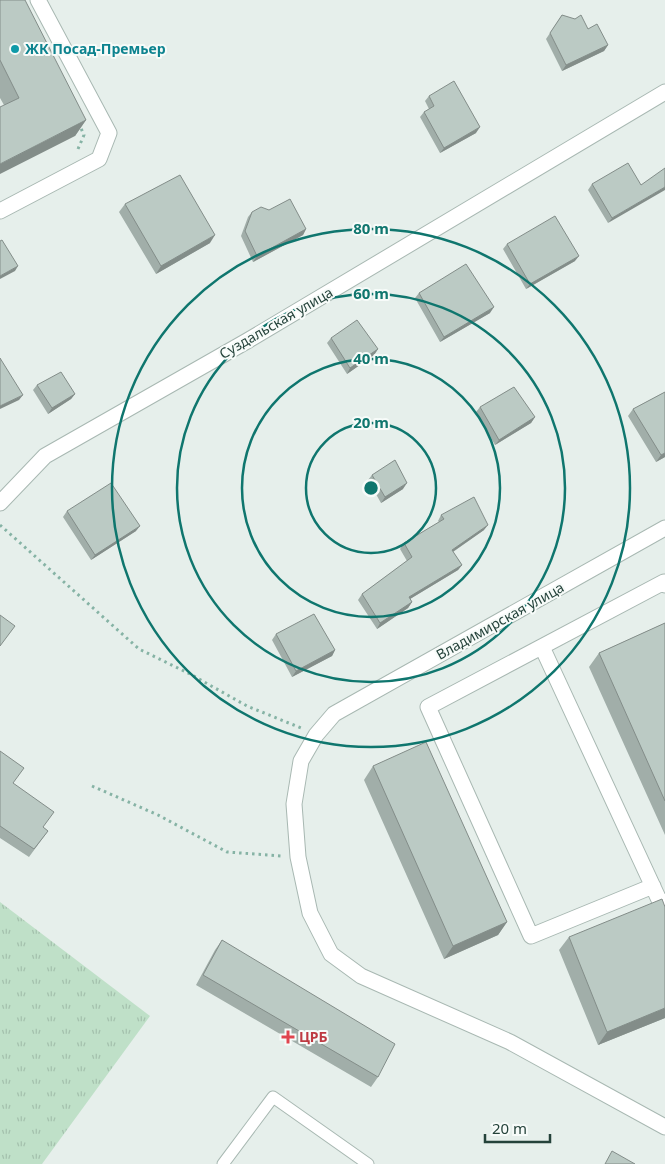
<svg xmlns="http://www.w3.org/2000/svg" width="665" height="1164" font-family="'Noto Sans',sans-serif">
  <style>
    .grass { fill: url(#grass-tufts) }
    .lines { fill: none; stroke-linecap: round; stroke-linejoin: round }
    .service-casing { stroke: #a8b8b2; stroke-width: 13 }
    .minor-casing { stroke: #a8b8b2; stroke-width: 17 }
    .path { stroke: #86b3a5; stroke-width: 3; stroke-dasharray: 2.5 4; stroke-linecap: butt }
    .service { stroke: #fff; stroke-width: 11 }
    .minor { stroke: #fff; stroke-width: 15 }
    .wall { fill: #a1aea9 }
    .shaded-wall { fill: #838d89 }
    .building { fill: #bbcac4; stroke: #838d89 }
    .ring { fill: none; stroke: #0f766e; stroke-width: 2.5 }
    .culture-dot { fill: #0f9aa8; stroke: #f7fbf9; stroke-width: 2 }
    .health-dot { fill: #e0444e; stroke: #f7fbf9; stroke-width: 2 }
    .labels { text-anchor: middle; stroke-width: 4; stroke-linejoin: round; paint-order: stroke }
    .culture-label { font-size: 14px; font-weight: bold; fill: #0d838f; stroke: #f7fbf9; text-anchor: start }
    .street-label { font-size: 14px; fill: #24423a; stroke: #f7fbf9 }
    .health-label { font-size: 14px; font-weight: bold; fill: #be3a42; stroke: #f7fbf9; text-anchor: start }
    .centre { fill: #0f766e; stroke: #f7fbf9; stroke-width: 2.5 }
    .ring-label { font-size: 15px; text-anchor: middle; font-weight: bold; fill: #0f766e; stroke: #f7fbf9; stroke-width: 4; stroke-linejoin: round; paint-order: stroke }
  </style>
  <defs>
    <pattern id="grass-tufts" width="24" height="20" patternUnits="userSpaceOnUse" patternTransform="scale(1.25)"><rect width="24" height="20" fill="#bfe0c8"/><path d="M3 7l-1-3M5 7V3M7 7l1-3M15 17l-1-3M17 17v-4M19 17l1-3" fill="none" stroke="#a4c1ad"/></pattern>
  </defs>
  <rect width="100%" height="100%" fill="#e6efeb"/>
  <path class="grass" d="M0,902L150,1016L42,1164H0Z"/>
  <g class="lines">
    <g class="service-casing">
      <path id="service" d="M223,1164L273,1097L368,1164"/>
    </g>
    <g class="minor-casing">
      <path id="minor" d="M0,211L99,159L109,133L38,0
        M0,503L45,456L247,341L665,92
        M665,528L334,714L316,735L301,761L294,804L298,857L310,913L331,954L361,976L510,1042L665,1127
        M542,647L661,904L665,902
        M653,886L531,936L428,707L664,582L665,585"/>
    </g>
    <path class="path" d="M78,149L84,135L80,126
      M0,525L139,649L190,674L247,706L301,728
      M92,786L158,815L227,852L281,856"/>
    <use href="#service" class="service"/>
    <use href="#minor" class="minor"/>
  </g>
  <path class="wall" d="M0,0L86,120L75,136L4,105L0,98Z
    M562,15L588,29L608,45L604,51L562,71L546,39Z
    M429,96L476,133L440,153L420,117L424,112L429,109L425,101Z
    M592,184L641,185L608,223L588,190Z
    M125,204L210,243L156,274L119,212Z
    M252,212L306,229L303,235L253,262L241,236L248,217Z
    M507,244L575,261L526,289L503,249Z
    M419,293L490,313L440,342L415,298Z
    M331,338L378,349L374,355L347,374L327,343Z
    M37,385L75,394L71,399L48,414L33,390Z
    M665,392V457L656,462L628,416L633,409Z
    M480,407L535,417L531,423L495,445L476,412Z
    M372,475L403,489L381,503L368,480Z
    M67,511L136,531L91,560L63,517Z
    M441,515L484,530L453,552L462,565L458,570L410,599L412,602L408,608L377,629L358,600L362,594L407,561L400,549L404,543L439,522L438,521Z
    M665,623V835L589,667L599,653Z
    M276,634L335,650L332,656L292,677L272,640Z
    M0,751L13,784L43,827L48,831L29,857L0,838Z
    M373,766L507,922L498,935L444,959L364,780Z
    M569,937L665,1018L598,1045L559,950Z
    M222,940L378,1077L371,1087L196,985L215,950Z"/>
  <path class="shaded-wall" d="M608,45L604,51L562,71L566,65Z
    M86,120L75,136L0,174V164Z
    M480,127L476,133L440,153L444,148Z
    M665,187V190L608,223L612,218Z
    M306,229L303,235L253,262L257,256Z
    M215,235L210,243L156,274L161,266Z
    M579,256L575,261L526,289L530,284Z
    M18,266L15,271L0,279V276Z
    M494,307L490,313L440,342L444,337Z
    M378,349L374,355L347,374L350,368Z
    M75,394L71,399L48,414L52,408Z
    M23,395L19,400L0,409V406Z
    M535,417L531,423L495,445L499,440Z
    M665,453V457L656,462L661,455Z
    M407,483L403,489L381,503L385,497Z
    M488,525L484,530L448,555L452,550Z
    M140,526L136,531L91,560L95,555Z
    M462,565L458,570L405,602L409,597Z
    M412,602L408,608L377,629L380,623Z
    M335,650L332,656L292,677L296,671Z
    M507,922L498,935L444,959L453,946Z
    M665,1008V1018L598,1045L607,1032Z"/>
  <path class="building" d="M0,0H25L86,120L0,164V107L19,98L0,60Z
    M562,15L575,19L581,15L588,29L597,24L608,45L566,65L550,33Z
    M454,81L480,127L444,148L424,112L434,106L429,96Z
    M628,163L641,185L665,168V187L612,218L592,184Z
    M180,175L215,235L161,266L125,204Z
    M290,199L306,229L257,256L245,231L252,212L261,207L269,210Z
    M555,216L579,256L530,284L507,244Z
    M2,240L18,266L0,276V241Z
    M466,264L494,307L444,337L419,293Z
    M357,320L378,349L350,368L331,338Z
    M0,358L23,395L0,406Z
    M61,372L75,394L52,408L37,385Z
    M514,387L535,417L499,440L480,407Z
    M665,392V453L661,455L633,409Z
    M395,460L407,483L385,497L372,475Z
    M111,483L140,526L95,555L67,511Z
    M474,497L488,525L452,550L462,565L409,597L412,602L380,623L362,594L412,557L404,543L444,519L441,515Z
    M314,614L335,650L296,671L276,634Z
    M0,615L15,626L0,646Z
    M665,623V801L599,653Z
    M426,742L507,922L453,946L373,766Z
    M0,751L24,768L13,783L54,812L43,827L48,831L34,849L0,826Z
    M662,899L665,907V1008L607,1032L569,937Z
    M222,940L395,1044L378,1077L203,975Z
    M612,1151L635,1164H605Z"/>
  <g class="ring">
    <circle cx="371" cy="488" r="65"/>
    <circle cx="371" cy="488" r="129"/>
    <circle cx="371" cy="488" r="194"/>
    <circle cx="371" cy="488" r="259"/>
  </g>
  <circle class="culture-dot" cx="15" cy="49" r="5"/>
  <path class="health-dot" d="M285.5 1029.5h5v5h5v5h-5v5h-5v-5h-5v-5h5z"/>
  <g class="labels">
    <g class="culture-label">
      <text x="25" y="54">ЖК Посад-Премьер</text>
    </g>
    <g class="street-label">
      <text transform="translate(276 323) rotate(-30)" y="5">Суздальская улица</text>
      <text transform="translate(500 621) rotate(-29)" y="5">Владимирская улица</text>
    </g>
    <g class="health-label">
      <text x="299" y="1042">ЦРБ</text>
    </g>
  </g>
  <circle cx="371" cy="488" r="8" class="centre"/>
  <g class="ring-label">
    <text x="371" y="234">80 m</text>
    <text x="371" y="299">60 m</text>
    <text x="371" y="364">40 m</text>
    <text x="371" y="428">20 m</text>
  </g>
  <path d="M485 1134v8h65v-8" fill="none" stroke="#24423a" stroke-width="2.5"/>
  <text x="492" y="1134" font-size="15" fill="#24423a" stroke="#f7fbf9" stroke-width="4" paint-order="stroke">20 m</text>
</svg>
